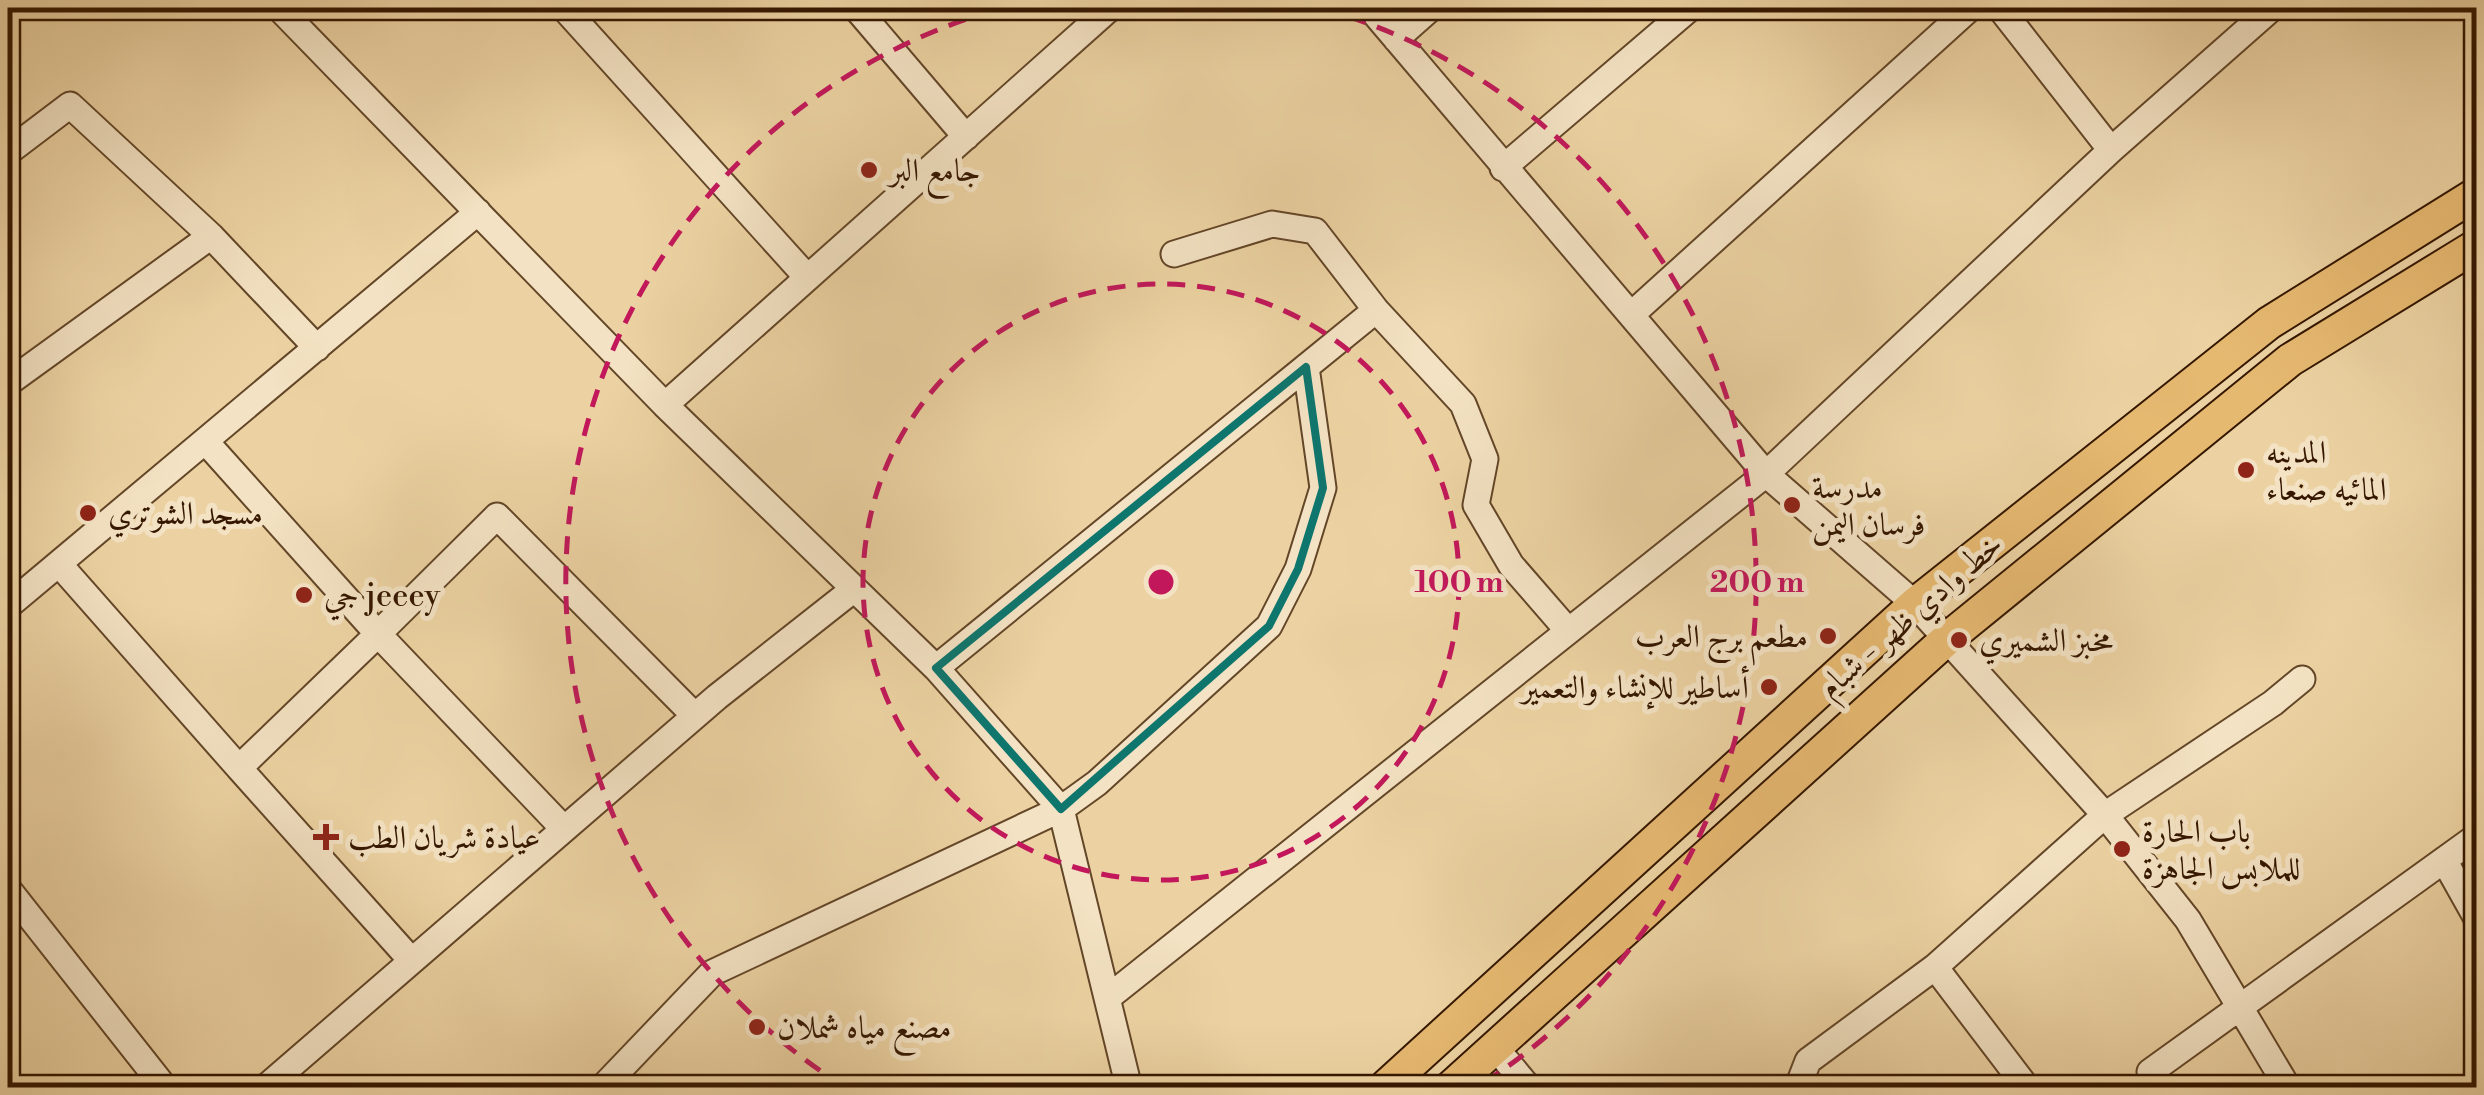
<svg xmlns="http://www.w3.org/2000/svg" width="2484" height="1095" font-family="'Libre Bodoni',Amiri,serif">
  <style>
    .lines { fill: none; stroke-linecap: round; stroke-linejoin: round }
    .minor-casing { stroke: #634628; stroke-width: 29 }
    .major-casing { stroke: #351700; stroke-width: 36 }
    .minor { stroke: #f3e2c3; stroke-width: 25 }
    .major { stroke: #e6b971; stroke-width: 32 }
    .marked { fill: none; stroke: #0f766e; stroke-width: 8; stroke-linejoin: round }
    .ring { fill: none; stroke: #c2185b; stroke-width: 5; stroke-dasharray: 18 12 }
    .poi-dot { fill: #8f2418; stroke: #f3e2c3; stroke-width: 4 }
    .labels { text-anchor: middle; stroke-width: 10; stroke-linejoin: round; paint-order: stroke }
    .poi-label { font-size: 32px; fill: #351700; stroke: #f3e2c3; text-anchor: start }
    .street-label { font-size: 32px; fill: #351700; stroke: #f3e2c3 }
    .centre { fill: #c2185b; stroke: #f3e2c3; stroke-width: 5 }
    .ring-label { font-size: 30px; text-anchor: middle; font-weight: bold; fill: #c2185b; stroke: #f3e2c3; stroke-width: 10; stroke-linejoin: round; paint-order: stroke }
  </style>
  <rect width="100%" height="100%" fill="#ecd2a2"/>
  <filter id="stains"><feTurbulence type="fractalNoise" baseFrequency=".002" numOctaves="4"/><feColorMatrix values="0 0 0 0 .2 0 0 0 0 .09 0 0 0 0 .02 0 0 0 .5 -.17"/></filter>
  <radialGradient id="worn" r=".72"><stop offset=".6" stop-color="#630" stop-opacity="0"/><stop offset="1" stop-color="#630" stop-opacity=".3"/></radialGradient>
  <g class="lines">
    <g class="minor-casing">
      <path id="minor" d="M279,8L665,405L936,668L1061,809L1129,1088
        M564,8L806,276
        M856,8L966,137
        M1370,8L1766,474L1915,604L2105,815L2188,920L2288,1088
        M2000,8L2111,150
        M1396,39L1431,8
        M8,152L70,105L211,236
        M1503,168L1690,8
        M1174,254L1272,224L1315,231L1376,310L1463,404L1485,459L1476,505L1511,565L1564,626
        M1631,315L1970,8
        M8,383L211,236L317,348
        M665,405L1110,8
        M59,564L239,768L378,634L206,442
        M8,606L478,212
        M936,668L1376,310
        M239,768L411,960
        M564,829L378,634L497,516L695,716
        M2444,860L2476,917
        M8,889L165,1088
        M1935,967L2027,1088
        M1110,996L1766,474L2111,150L2272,8
        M1495,1047L1529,1088
        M2150,1072L2476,837
        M265,1088L717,697L854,589
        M602,1088L712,973L1061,809L1097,783L1269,626L1298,569L1323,488L1306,367
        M1804,1088L1801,1079L1808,1061L1935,967L2105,815L2273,703L2302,679"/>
    </g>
    <g class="major-casing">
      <path id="major" d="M1384,1088L1915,604L2269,323L2476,194
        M1450,1088L1947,639L2290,360L2476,246"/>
    </g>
    <use href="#minor" class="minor"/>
    <use href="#major" class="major"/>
  </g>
  <path class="marked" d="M1306,367L1323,488L1298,569L1269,626L1061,809L936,668Z"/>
  <g class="ring">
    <circle cx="1161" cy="582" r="298"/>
    <path d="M845 1087A596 596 0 0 1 1002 8M1320 8A596 596 0 0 1 1477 1087"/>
  </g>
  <g class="poi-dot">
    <circle cx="869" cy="170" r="10"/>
    <circle cx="2246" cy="470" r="10"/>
    <circle cx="1792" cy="505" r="10"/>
    <circle cx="88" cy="513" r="10"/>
    <circle cx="304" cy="595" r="10"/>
    <circle cx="1828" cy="636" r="10"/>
    <circle cx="1959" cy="640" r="10"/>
    <circle cx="1769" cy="687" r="10"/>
    <path d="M321 822h10v10h10v10h-10v10h-10v-10h-10v-10h10z"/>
    <circle cx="2122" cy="849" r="10"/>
    <circle cx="757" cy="1027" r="10"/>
  </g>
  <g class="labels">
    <g class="poi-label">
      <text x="889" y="181">جامع البر</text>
      <text x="2266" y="463">المدينه<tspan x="2266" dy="37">المائيه صنعاء</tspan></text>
      <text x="1812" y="498">مدرسة<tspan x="1812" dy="37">فرسان اليمن</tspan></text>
      <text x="108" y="524">مسجد الشوتري</text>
      <text x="324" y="606">جي jeeey</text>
      <text x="1808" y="647" text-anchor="end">مطعم برج العرب</text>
      <text x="1979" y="651">مخبز الشميري</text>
      <text x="1749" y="698" text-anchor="end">أساطير للإنشاء والتعمير</text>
      <text x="2142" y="842">باب الحارة<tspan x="2142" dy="37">للملابس الجاهزة</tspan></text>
      <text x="348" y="848">عيادة شريان الطب</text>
      <text x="777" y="1038">مصنع مياه شملان</text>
    </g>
    <g class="street-label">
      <text transform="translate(1910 615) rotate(-41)" y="11">خط وادي ظهر - شبام</text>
    </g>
  </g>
  <circle cx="1161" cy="582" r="15" class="centre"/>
  <g class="ring-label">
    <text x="1459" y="592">100 m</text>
    <text x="1757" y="592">200 m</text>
  </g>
  <rect width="2484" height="1095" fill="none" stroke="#ecd2a2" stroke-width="40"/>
  <rect x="10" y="10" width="2464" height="1075" fill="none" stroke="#351700" stroke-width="5"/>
  <rect x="20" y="20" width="2444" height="1055" fill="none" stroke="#351700" stroke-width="2.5"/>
  <rect width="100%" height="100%" filter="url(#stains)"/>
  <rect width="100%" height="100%" fill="url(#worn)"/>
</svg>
